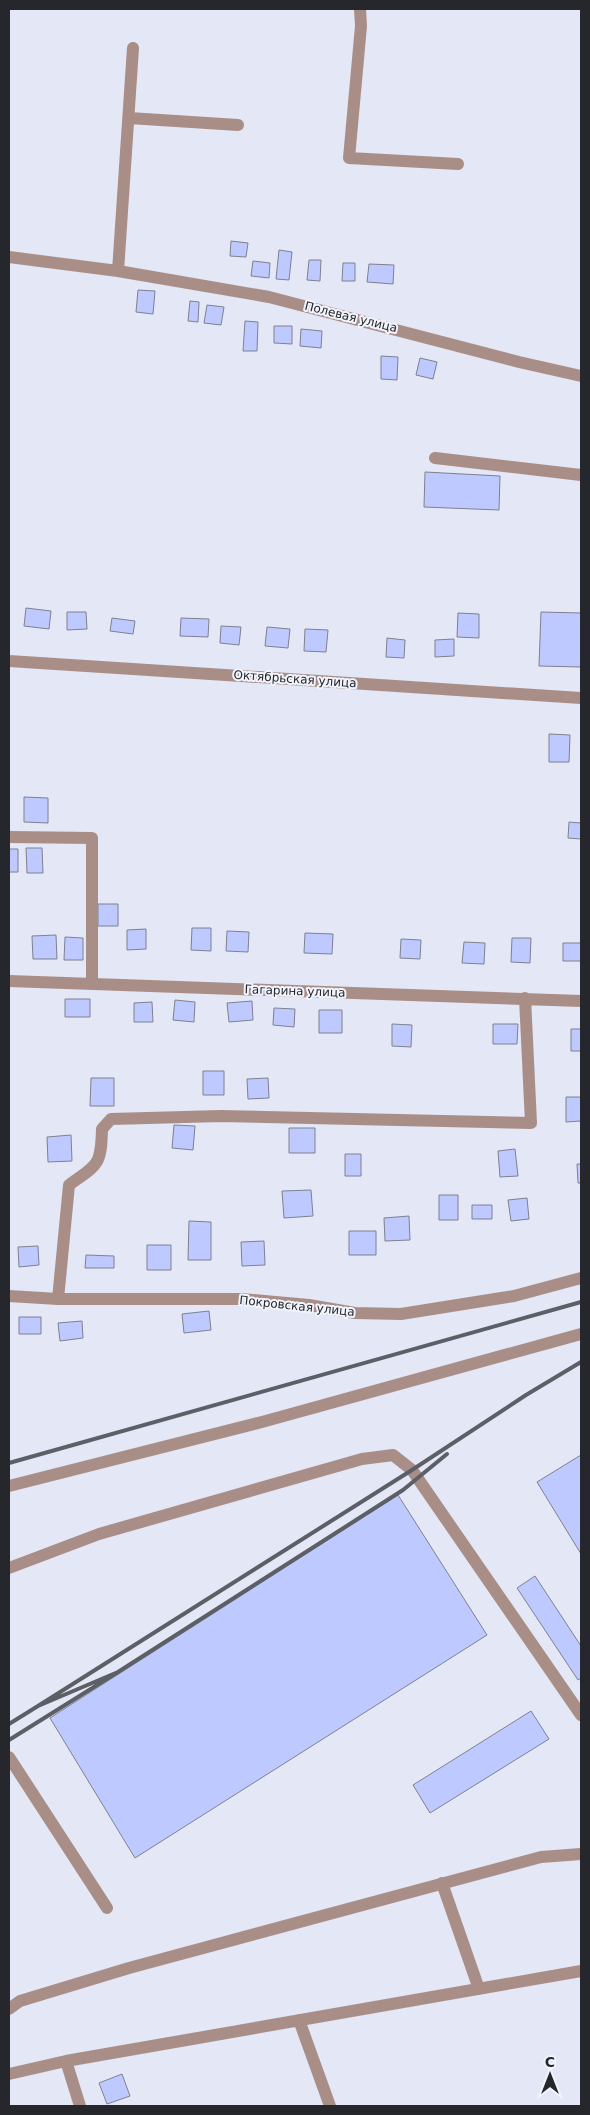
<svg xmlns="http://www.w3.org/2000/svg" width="590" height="2115" font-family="'DejaVu Sans',sans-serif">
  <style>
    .building { fill: #becaff; stroke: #7e818e }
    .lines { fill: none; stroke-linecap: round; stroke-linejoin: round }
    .minor { stroke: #a98e87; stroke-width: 12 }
    .rail { stroke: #5d5f67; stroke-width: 4 }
    .labels { text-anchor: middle; stroke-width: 4; stroke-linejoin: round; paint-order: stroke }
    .street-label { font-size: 12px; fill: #26272c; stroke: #f2f4fd }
  </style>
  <rect width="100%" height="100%" fill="#e3e7f6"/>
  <path class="building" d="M231,241L248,243L246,257L230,256Z
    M279,250L292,252L289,280L276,279Z
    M309,260H321L320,281L307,280Z
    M253,261L270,263L269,278L251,276Z
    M343,263H355V281H342Z
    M369,264L394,265L393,284L367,282Z
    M138,290L155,291L153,314L136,312Z
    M190,301L199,302L198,322L188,321Z
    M207,305L224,307L221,325L204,323Z
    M245,321L258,322L257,351H243Z
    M274,326H292V344L274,343Z
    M301,329L322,331L321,348L300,346Z
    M381,356L398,357L397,380L381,379Z
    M420,358L437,362L433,379L416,375Z
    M425,472L500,476L499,510L424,507Z
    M26,608L51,611L49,629L24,626Z
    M67,612H86L87,629L67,630Z
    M541,612L581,613V667L539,666Z
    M458,613L479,614V638L457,637Z
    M112,618L135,621L133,634L110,631Z
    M181,618L209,619L208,637L180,636Z
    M221,626L241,627L239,645L220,643Z
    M267,627L290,629L288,648L265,646Z
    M305,629L328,630L326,652L304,651Z
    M387,638L405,640L404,658L386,657Z
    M454,639V656L435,657V640Z
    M549,734L570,735L569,762H549Z
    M24,797L48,798V823L24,822Z
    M569,822L581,823V839L568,838Z
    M26,848H42L43,873H27Z
    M9,849H18V872H9Z
    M98,904H118V926H98Z
    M192,928H211V951L191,950Z
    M146,929V949L127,950V930Z
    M227,931L249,932L248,952L226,951Z
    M305,933L333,934L332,954L304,953Z
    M56,935L57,959H33L32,936Z
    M65,937L83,938V960H64Z
    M512,938H531L530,963L511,962Z
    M401,939L421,940L420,959L400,958Z
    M464,942L485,943L484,964L462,963Z
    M563,943H581V961H563Z
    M65,999H90V1017H65Z
    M175,1000L195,1002L194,1022L173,1020Z
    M252,1001L253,1020L229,1022L227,1003Z
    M152,1002L153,1022H134V1003Z
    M274,1008L295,1009L294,1027L273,1025Z
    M319,1010H342V1033H319Z
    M392,1024L412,1025L411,1047L392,1046Z
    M493,1024H518L517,1044H493Z
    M571,1029H581V1051H571Z
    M203,1071H224V1095H203Z
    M91,1078H114V1106H90Z
    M268,1078L269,1098L248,1099L247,1079Z
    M566,1097H581V1121L566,1122Z
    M174,1125L195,1126L193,1150L172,1148Z
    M289,1128H315V1153H289Z
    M71,1135L72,1161L48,1162L47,1137Z
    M515,1149L518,1176L500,1177L498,1151Z
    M345,1154H361V1176H345Z
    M577,1164H581V1183H578Z
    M311,1190L313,1216L284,1218L282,1191Z
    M439,1195H458V1220H439Z
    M527,1198L529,1219L511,1221L508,1200Z
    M472,1205H492V1219H472Z
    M409,1216L410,1240L385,1241L384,1218Z
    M189,1221L211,1222V1260H188Z
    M349,1231H376V1255H349Z
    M264,1241L265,1265L242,1266L241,1242Z
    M147,1245H171V1270H147Z
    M38,1246L39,1265L19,1267L18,1247Z
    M86,1255L114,1256V1268H85Z
    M209,1311L211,1330L184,1333L182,1314Z
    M19,1317H41V1334H19Z
    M82,1321L83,1338L60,1341L58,1323Z
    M581,1455V1554L537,1482Z
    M398,1495L487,1635L135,1858L50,1718Z
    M535,1576L581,1646V1678L578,1680L517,1588Z
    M531,1711L549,1739L430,1813L413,1785Z
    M122,2074L130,2096L107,2104L99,2083Z"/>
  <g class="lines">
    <path class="minor" d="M360,9L361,26L349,158L458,164
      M129,118L238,125
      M9,257L118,271L269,297L519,362L581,376
      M118,271L133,48
      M435,458L581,475
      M9,661L581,698
      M9,837L92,838V984
      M9,981L581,1001
      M9,1296L58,1299H241L309,1305L355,1313L401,1314L514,1296L581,1278
      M58,1299L69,1185C98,1164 101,1166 102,1129L111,1119L221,1116L531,1123L525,998
      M9,1486L262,1422L581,1334
      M9,1568L99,1534L362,1459L393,1455L412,1470L581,1715
      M9,1757L107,1908
      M442,1883L479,1989
      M9,2009L20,2001L129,1968L541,1857L581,1854
      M299,2020L330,2106
      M66,2061L80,2106
      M9,2074L66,2061L581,1971"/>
    <path class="rail" d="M9,1463L581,1302
      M118,1672L403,1490L447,1454
      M9,1724L38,1706
      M9,1740L118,1672L38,1706L412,1470L526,1395L581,1362"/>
  </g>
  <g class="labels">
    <g class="street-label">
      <text transform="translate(351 317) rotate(14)" y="4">Полевая улица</text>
      <text transform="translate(295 679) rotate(4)" y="4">Октябрьская улица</text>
      <text transform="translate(295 991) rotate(2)" y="4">Гагарина улица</text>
      <text transform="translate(297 1306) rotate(6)" y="4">Покровская улица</text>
    </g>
  </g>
  <rect width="590" height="2115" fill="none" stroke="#26272c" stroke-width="20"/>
  <g transform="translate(550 2075)" stroke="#f2f4fd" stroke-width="4" paint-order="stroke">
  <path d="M0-4L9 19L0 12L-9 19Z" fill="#26272c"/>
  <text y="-8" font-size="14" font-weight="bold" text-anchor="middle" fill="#26272c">С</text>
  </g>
</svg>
